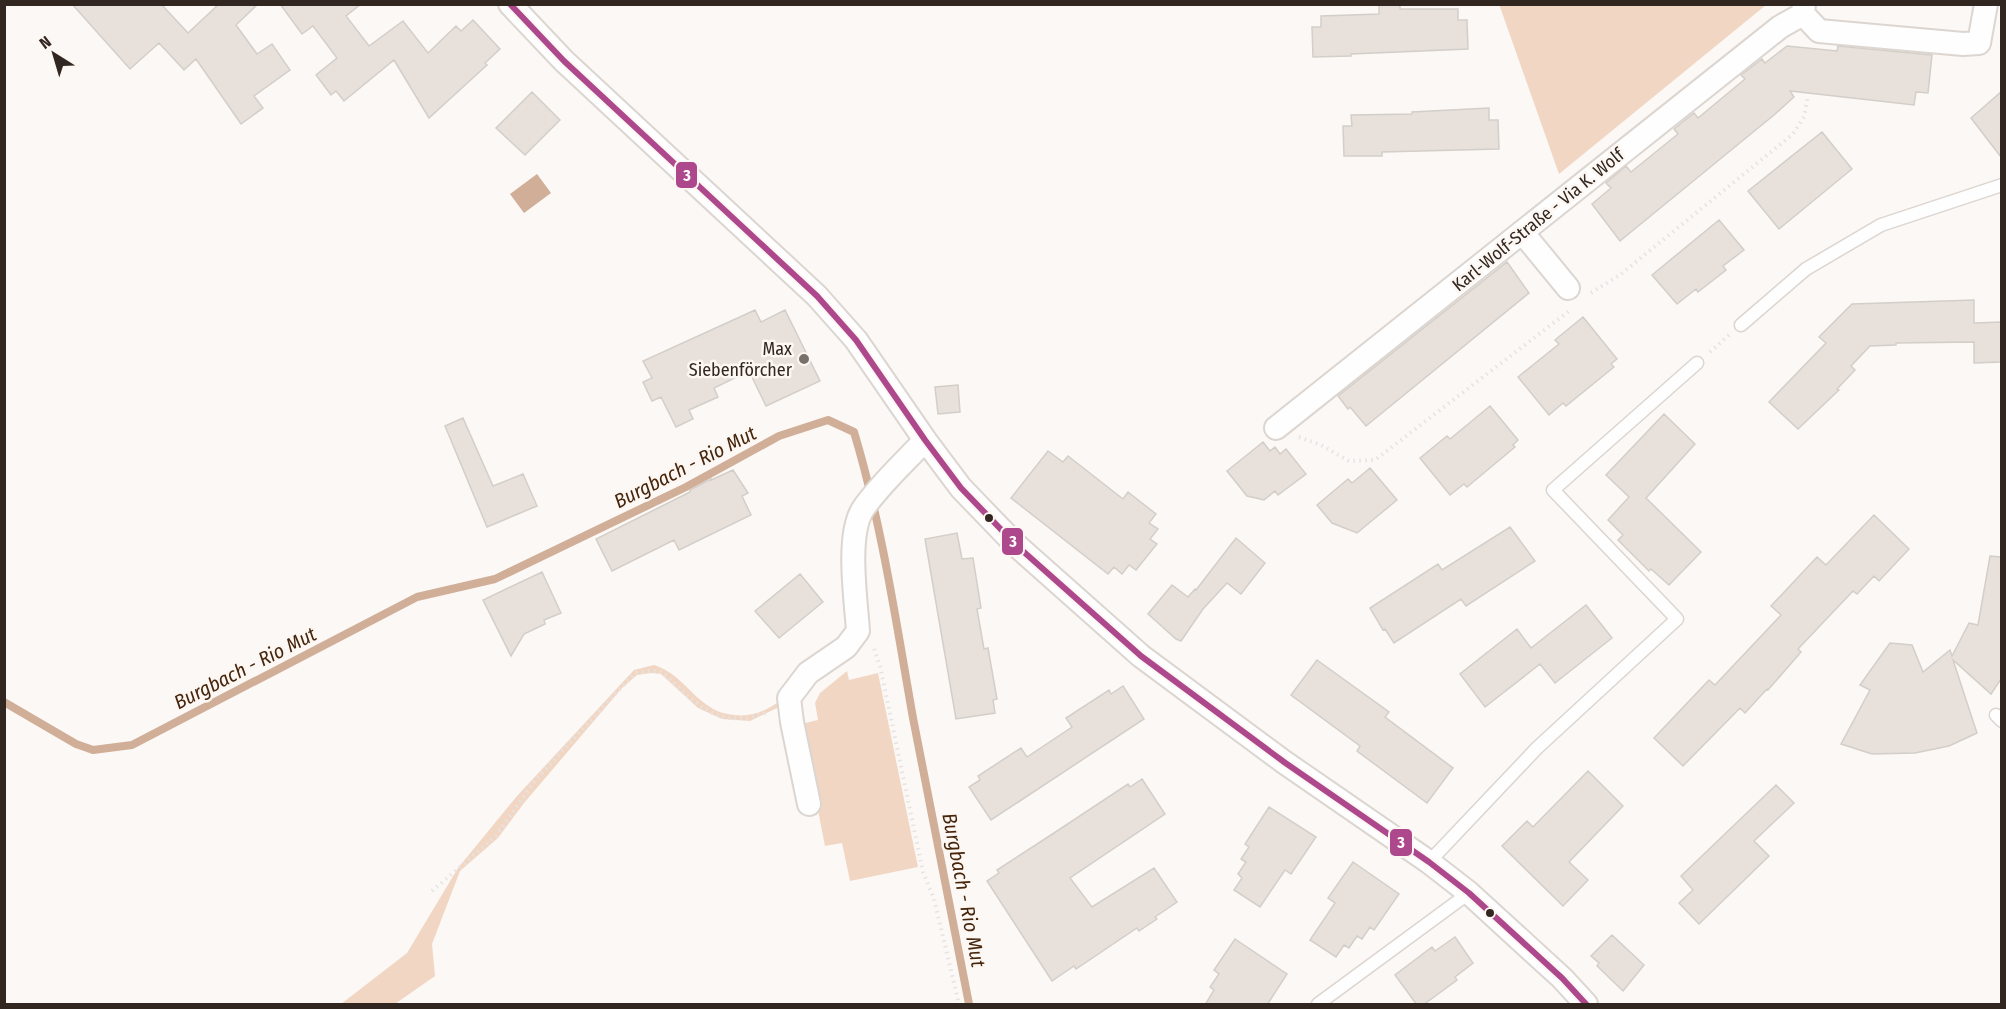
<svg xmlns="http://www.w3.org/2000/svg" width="2006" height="1009" font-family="'Fira Sans Condensed',sans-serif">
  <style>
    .green { fill: #f2d6c4 }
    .water { fill: #d0ae98 }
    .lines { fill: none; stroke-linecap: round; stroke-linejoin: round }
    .stream { stroke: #d0ae98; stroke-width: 8 }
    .building { fill: #e7e0db; stroke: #d4cec9; stroke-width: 1.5 }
    .lane-casing { stroke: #dcd5d0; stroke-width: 15 }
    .street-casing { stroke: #dcd5d0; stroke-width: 26 }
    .path { stroke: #e5e4e3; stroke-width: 4; stroke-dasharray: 1.5 4.5; stroke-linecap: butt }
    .lane { stroke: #fefefe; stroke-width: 12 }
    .street { stroke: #fefefe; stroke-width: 22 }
    .bus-1-casing { stroke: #fdf7f3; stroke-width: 10 }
    .bus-1 { stroke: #ae488d; stroke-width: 6 }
    .poi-dot { fill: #78706b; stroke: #fdf7f3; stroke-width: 2 }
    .bus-dot { fill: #322720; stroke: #fdf7f3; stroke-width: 2 }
    .labels { text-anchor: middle; stroke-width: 5; stroke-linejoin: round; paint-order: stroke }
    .street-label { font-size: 18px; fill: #322720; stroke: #fdf7f3 }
    .poi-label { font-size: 18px; fill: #322720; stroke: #fdf7f3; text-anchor: end }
    .water-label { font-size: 20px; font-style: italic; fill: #45250c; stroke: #fdf7f3 }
    .line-badge { stroke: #fdf7f3; stroke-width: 2 }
    .badge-label { font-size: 16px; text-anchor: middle; font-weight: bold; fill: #fff }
  </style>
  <rect width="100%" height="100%" fill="#fbf8f5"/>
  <path class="green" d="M1499,4H1766V5L1559,174Z
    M654,665C687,675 697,712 734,715C753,717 766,711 781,700L785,704L750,721L722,719L698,708L661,674L651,673L637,675L622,688L524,803L498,838L460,871L432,944L435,976L395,1004H341L407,953L458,868L517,796L634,670Z
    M847,671L849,680L878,673L918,867L850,881L842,843L825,846L801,724L818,720L815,703L820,693Z"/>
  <path class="water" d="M537,174L551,193L524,213L510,194Z"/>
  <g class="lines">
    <path class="stream" d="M4,702L76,744L93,750L132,745L417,597L495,579L686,487L779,436L828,420L854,432C882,525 896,622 913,718C931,814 951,909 969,1004"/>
  </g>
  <path class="building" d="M72,4H161L188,33L219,4H258L236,25L257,54L272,44L290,70L254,96L263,108L241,124L196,59L184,70L159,43L130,69Z
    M280,4H361L346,16L369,46L403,21L428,53L456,26L461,31L473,20L500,49L485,63L487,65L429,118L394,60L344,101L336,91L331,95L316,75L337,58L313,26L302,34Z
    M1379,4H1400V9H1458V20H1467L1468,49L1351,54V56L1313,57L1312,27H1321V16L1379,14Z
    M1787,46L1837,51L1838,46L1932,55L1928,93L1916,92L1914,105L1790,91L1794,97L1774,115L1620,241L1592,204L1611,188L1606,183L1626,166L1631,172L1678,134L1674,129L1694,113L1698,118L1745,79L1741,75L1762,59L1765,63Z
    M532,92L560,120L525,155L496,128Z
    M2001,92V157L1971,118Z
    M1489,108V120H1498L1499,149L1382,152V156H1344L1343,126H1352L1351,115L1412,114V112Z
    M1822,132L1852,169L1779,229L1748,191Z
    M1719,220L1744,250L1723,266L1726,270L1698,292L1696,289L1677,304L1652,275Z
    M1507,262L1529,293L1366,426L1350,407L1348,409L1338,396Z
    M1974,300V323L2001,322V362L1974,363V342L1896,343V345L1870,346L1851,366L1855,370L1837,389L1839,390L1798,429L1769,402L1826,343L1819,337L1852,304Z
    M755,310L761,322L785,310L820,381L766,406L749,371L714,388L718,397L689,410L693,419L676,427L661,397L652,401L643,382L652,378L643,361Z
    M1583,317L1617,359L1611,364L1614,367L1566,406L1563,403L1549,415L1518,377L1559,344L1555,340Z
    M958,385L960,412L938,414L935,387Z
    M1490,406L1518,440L1513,445L1515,447L1467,487L1464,484L1450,495L1420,458L1447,436L1450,439Z
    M1664,414L1695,444L1646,498L1701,552L1669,585L1651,569L1649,571L1618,540L1623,535L1608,520L1629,497L1606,475Z
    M463,418L493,486L523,474L537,506L487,527L445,426Z
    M1263,442L1270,451L1275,447L1280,454L1286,449L1306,474L1278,495L1275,491L1264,500L1247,496L1227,471Z
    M1048,451L1063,462L1068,456L1123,499L1128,492L1156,514L1149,523L1158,529L1150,539L1157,544L1136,570L1129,565L1122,574L1114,567L1108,574L1011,498Z
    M1370,468L1397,500L1357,533L1332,523L1317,505L1348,479L1352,483Z
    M733,470L748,493L742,496L751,515L679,550L674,540L612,571L596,539L690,492V490L711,479V480Z
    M1874,515L1909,549L1879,581L1874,576L1857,594L1853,591L1798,649L1801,652L1768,690L1767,689L1745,713L1740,708L1683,766L1654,738L1709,680L1715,685L1781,615L1771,606L1817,557L1826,565Z
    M1510,527L1535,561L1466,606L1461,599L1394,643L1385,629L1383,630L1370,608L1438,564L1442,570Z
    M957,533L962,559L973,558L981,608L977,609L984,649L988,648L997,699L993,700L995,713L956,719L925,539Z
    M1236,538L1265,563L1241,594L1227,583L1203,609L1181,641L1176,639L1148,614L1172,585L1188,597L1195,589L1196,590Z
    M1990,556L2001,557V679L1991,694L1953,660L1977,733L1949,746L1915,753L1872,754L1841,744L1870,690L1860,685L1890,643L1912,645L1923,672L1950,650L1952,656L1969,623L1978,625Z
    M542,572L561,613L544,620L545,624L524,634L511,656L483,600Z
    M800,574L823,602L779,638L755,611Z
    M1586,605L1612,638L1555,683L1540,664L1485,707L1460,674L1517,629L1531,648Z
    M1317,660L1389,712L1385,717L1453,768L1427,803L1357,751L1360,746L1291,695Z
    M1123,686L1144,719L991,820L969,787L980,780L978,776L1021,748L1027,757L1072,727L1066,718L1109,690L1111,694Z
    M1588,771L1623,806L1569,862L1588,880L1563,906L1502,846L1527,821L1533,827Z
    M1142,779L1165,814L1070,878L1092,907L1154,868L1177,902L1155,917L1157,919L1139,931L1137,928L1076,969L1074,966L1052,981L987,881L999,873L997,870L1054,833L1128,784L1130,787Z
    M1776,785L1794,803L1754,841L1769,856L1699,924L1679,903L1693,890L1681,876Z
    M1269,807L1316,837L1291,874L1285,870L1260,907L1234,890L1242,878L1238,874L1246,862L1241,859L1249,847L1245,844Z
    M1353,862L1399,894L1374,930L1370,927L1362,939L1357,936L1349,948L1344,945L1336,957L1310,940L1335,903L1328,898Z
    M1612,935L1644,965L1623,991L1597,966L1599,963L1591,956Z
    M1455,937L1473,963L1455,977L1457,980L1423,1005H1417L1395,975L1432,947L1435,951Z
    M1235,939L1287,974L1267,1005H1205L1214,990L1210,987L1219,974L1214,970Z"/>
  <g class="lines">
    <g class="lane-casing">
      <path id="lane" d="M1741,325L1806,269L1881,225L2002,185
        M1996,715L2002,721
        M1429,862L1537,748L1677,619L1553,490L1697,363
        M1318,1004L1469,893"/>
    </g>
    <g class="street-casing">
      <path id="street" d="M510,4L564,61L817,296L856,340L925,440L961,488L1016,545L1141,656L1284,762L1429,862L1469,893L1562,978L1586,1004
        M1803,14L1819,31L1963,44L1979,43L1986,4
        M1522,232L1568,288
        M1276,428L1780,27L1803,14L1804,4
        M809,804L792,722L789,698L808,673L846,647L858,631C856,600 846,535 863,509C880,484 905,462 925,440"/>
    </g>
    <path class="path" d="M1591,293L1621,274L1793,134L1804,117L1808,95
      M1710,352L1729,335
      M1299,437L1321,445L1349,461L1375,460L1569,311
      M874,649L880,666L923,872L934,899L959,1004
      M432,891L496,836L536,779L635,673C643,672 655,669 663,673C669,677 674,684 680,689C709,716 729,726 768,712"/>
    <use href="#lane" class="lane"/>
    <use href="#street" class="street"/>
    <g class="bus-1-casing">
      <path id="bus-1" d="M510,4L564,61L817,296L856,340L925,440L961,488L1016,545L1141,656L1284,762L1429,862L1469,893L1562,978L1586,1004"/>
    </g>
    <use href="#bus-1" class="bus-1"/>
  </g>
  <circle class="poi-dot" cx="804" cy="359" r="6"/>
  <g class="bus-dot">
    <circle cx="989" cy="518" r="5"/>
    <circle cx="1490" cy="913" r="5"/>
  </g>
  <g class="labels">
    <g class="street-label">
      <text transform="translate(1538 220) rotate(-39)" y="6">Karl-Wolf-Straße - Via K. Wolf</text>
    </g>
    <g class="poi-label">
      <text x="792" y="355">Max<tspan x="792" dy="21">Siebenförcher</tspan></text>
    </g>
    <g class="water-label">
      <text transform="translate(685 467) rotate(-27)" y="7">Burgbach - Rio Mut</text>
      <text transform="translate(245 668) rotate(-27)" y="7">Burgbach - Rio Mut</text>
      <text transform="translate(964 890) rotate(79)" y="7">Burgbach - Rio Mut</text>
    </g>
  </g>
  <g class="line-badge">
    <rect x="675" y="161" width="23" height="28" rx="6" fill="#ae488d"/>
    <rect x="1001" y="527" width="23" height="29" rx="6" fill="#ae488d"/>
    <rect x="1389" y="828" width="24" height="29" rx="6" fill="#ae488d"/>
  </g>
  <g class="badge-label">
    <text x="687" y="181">3</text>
    <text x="1013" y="547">3</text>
    <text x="1401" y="848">3</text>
  </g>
  <rect width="2006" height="1009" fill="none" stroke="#322720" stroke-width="12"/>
  <g transform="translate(54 54) rotate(323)" stroke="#fdf7f3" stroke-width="4.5" paint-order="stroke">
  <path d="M0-4.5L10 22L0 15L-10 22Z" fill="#322720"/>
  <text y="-9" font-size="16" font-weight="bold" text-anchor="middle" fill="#322720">N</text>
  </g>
</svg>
